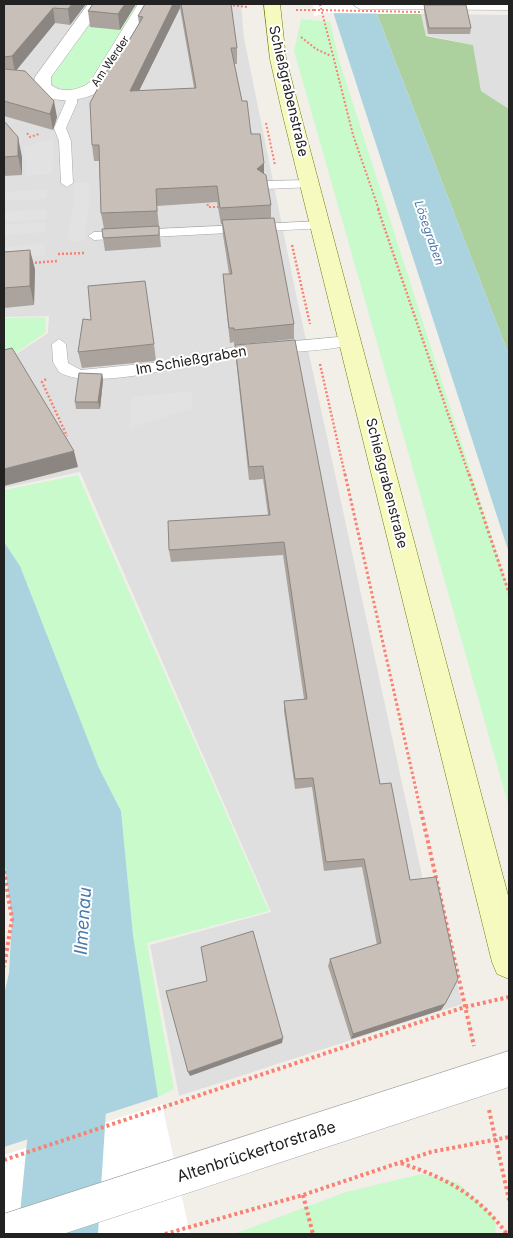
<svg xmlns="http://www.w3.org/2000/svg" width="513" height="1238" font-family="Inter,sans-serif">
  <style>
    .residential { fill: #e0dfdf }
    .forest { fill: #add19e }
    .park { fill: #c8facc }
    .parking { fill: #e2e2e2 }
    .water { fill: #aad3df }
    .pier { fill: #fff }
    .lines { fill: none; stroke-linecap: round; stroke-linejoin: round }
    .river { fill: #aad3df; fill-rule: evenodd }
    .service-casing { stroke: #a9a9a9; stroke-width: 1 }
    .minor-casing { stroke: #a9a9a9; stroke-width: 1 }
    .tertiary-casing { stroke: #a9a9a9; stroke-width: 1 }
    .secondary-casing { stroke: #707d05; stroke-width: 1 }
    .path-far3 { stroke: #fa8072; stroke-width: 2; stroke-dasharray: 2 2; stroke-linecap: butt }
    .path-far2 { stroke: #fa8072; stroke-width: 2.5; stroke-dasharray: 2 2; stroke-linecap: butt }
    .path-far1 { stroke: #fa8072; stroke-width: 3; stroke-dasharray: 2.5 2.5; stroke-linecap: butt }
    .path { stroke: #fa8072; stroke-width: 4; stroke-dasharray: 3 3; stroke-linecap: butt }
    .service { fill: #fff; fill-rule: evenodd }
    .minor { fill: #fff; fill-rule: evenodd }
    .tertiary { fill: #fff; fill-rule: evenodd }
    .secondary { fill: #f7fabf; fill-rule: evenodd }
    .path-bridge { stroke: #fa8072; stroke-width: 2; stroke-dasharray: 2 2; stroke-linecap: butt }
    .wall { fill: #aba49e; fill-rule: evenodd }
    .shaded-wall { fill: #8b8681 }
    .building { fill: #c7bfb8; stroke: #8b8681 }
    .labels { text-anchor: middle; stroke-width: 4; stroke-linejoin: round; paint-order: stroke }
    .far-street-label { font-size: 11px; fill: #222; stroke: #fff }
    .far-water-label { font-size: 12px; font-style: italic; fill: #4a7aab; stroke: #fff }
    .street-label { font-size: 14px; fill: #222; stroke: #fff }
    .near-street-label { font-size: 16px; fill: #222; stroke: #fff }
    .near-water-label { font-size: 18px; font-style: italic; fill: #4a7aab; stroke: #fff }
  </style>
  <rect width="100%" height="100%" fill="#f2efe9"/>
  <path class="residential" d="M4,4H241L244,38L296,294L423,880L434,881L462,1004L179,1096L150,945L271,912L80,472L4,488V359L13,356L48,333L49,316L4,317Z
    M421,14L509,15V109L481,91L473,45L426,35Z"/>
  <path class="forest" d="M377,14H421L426,36L473,45L481,91L509,109V355Z"/>
  <path class="park" d="M103,5L140,8L92,84C81,91 62,92 51,83V78Z
    M301,19L330,22L339,60L509,591V807L294,51Z
    M45,317L46,332L13,355L4,358V318Z
    M78,475L269,911L147,943L174,1089L158,1097L133,935L121,811L99,768L20,566L4,542V490Z
    M422,1174L458,1183L495,1217L496,1234H234L346,1192Z"/>
  <path class="parking" d="M54,138L52,174L26,176V162L22,147Z
    M89,182L90,203L84,241H67L74,203L73,183Z
    M47,189V199L4,201V192Z
    M47,209V219L4,222V212Z
    M46,222V232L4,235V225Z
    M45,244V255L4,258V247Z
    M192,391V408L130,428L131,397Z"/>
  <path class="water" d="M333,4H375L377,14L509,355V553L334,15Z
    M4,542L20,566L99,768L121,811L133,935L158,1097L4,1147V995L9,973L12,919L4,859Z"/>
  <path class="pier" d="M313,4H419L421,14L326,13L314,16Z
    M162,1104L190,1234H4V1155Z"/>
  <g class="lines">
    <path class="river" d="M73,1012L99,1023L110,1049L98,1234H18L36,1049L47,1023Z"/>
    <g class="service-casing">
      <path id="service" d="M72,92L77,95V103L66,128L71,141L73,183L67,187L61,183L59,141L54,128L65,103L67,95Z
        M310,180L314,181L316,184L314,187L265,189L259,185L265,181Z
        M321,221L327,225L325,228L94,240L88,236L94,232Z
        M350,336L355,338L357,341L355,344C322,353 275,351 240,356C201,361 92,393 59,372L53,362L52,344L59,339L66,344L68,363L81,370L172,361L239,346Z"/>
    </g>
    <g class="minor-casing">
      <path id="minor" d="M88,4H104L51,77V85C62,94 80,90 90,82L138,4H154L103,89C85,102 48,107 33,86L35,77Z
        M509,1051V1087L63,1234H4V1214Z"/>
    </g>
    <g class="tertiary-casing">
      <path id="tertiary" d="M352,4H509V10L360,9Z"/>
    </g>
    <g class="secondary-casing">
      <path id="secondary" d="M264,4H280L286,59L300,112L509,899V979L497,974L492,962L282,112L270,59Z"/>
    </g>
    <path class="path-far3" d="M320,4L353,135L379,210
      M229,5L248,7
      M296,10H314
      M301,37L316,49L331,56
      M266,123L275,165
      M27,133L30,137L39,134
      M207,200L208,207H221"/>
    <path class="path-far2" d="M378,209L469,475
      M292,245L310,324
      M58,254L85,253
      M31,263L58,261
      M320,364L345,475
      M46,379L42,382L67,436"/>
    <path class="path-far1" d="M345,474L421,812
      M469,474L509,593"/>
    <path class="path" d="M421,811L474,1046
      M4,871L12,919L4,967
      M489,1110L509,1200
      M4,1160L465,1007L509,997
      M401,1163C448,1179 477,1194 507,1234
      M303,1195L313,1234
      M165,1234L303,1195L431,1152L509,1137"/>
    <use href="#service" class="service"/>
    <use href="#minor" class="minor"/>
    <use href="#tertiary" class="tertiary"/>
    <use href="#secondary" class="secondary"/>
    <path class="path-bridge" d="M314,10L421,12"/>
  </g>
  <path class="wall" d="M4,4H86L70,25L55,23L16,70L57,117L53,130L4,116Z
    M93,4H136L120,30L90,27L88,11Z
    M145,4H231L237,48V64H234L242,101L264,174L271,205V218L294,324V339L234,345V342L230,343L224,289L223,274H229L223,235L222,224H221L217,202L157,206L161,247L105,251L103,238L104,229L101,213L99,161H94L92,145L116,62L139,24L138,16ZM180,8L194,88L139,91Z
    M424,5L471,28L470,34H428L424,11Z
    M4,121L22,157V175L4,176Z
    M4,252L35,269L34,305L4,308Z
    M154,344L156,361L82,368L78,352Z
    M235,345L380,784L410,880L445,1004L441,1010L351,1039L328,966L330,959L377,945L362,867L324,871L312,787L295,789L284,711V701L304,699L283,555L171,562L169,550L268,515L263,479L249,480L236,359Z
    M102,374L103,380L100,409H76L75,402Z"/>
  <path class="shaded-wall" d="M72,4H86L70,25L68,9Z
    M125,4H136L120,30L118,14Z
    M173,4H180V8L131,107L130,91Z
    M53,8L55,23L15,72L12,56Z
    M54,101L57,117L53,130L50,114Z
    M18,137L22,157V175L18,156Z
    M264,163V179L257,169Z
    M30,250L35,269L34,305L30,286Z
    M102,374L103,380L100,409L98,402Z
    M74,451L78,467L4,486V469Z
    M445,1004L441,1010L351,1039L353,1034Z
    M283,1038L282,1043L190,1076L188,1072Z"/>
  <path class="building" d="M4,4H72L68,9L53,8L12,56L4,57Z
    M93,4H125L118,14L88,11Z
    M145,4H173L130,91L196,88L181,4H231L237,48H231L242,101H247L251,134H260L264,163L257,169L266,175L271,205L220,208L217,186L156,189L157,211L101,213L99,145H92L90,103L112,61L116,62L143,17L138,16Z
    M424,5H466L471,28H429Z
    M4,69L25,71L54,101L50,114L4,101Z
    M4,121L18,137V156L4,157Z
    M274,218L294,324L234,330V328H229L223,274H232L222,220Z
    M159,226V235L103,238L102,229Z
    M30,250V286L4,288V252Z
    M145,281L154,344L78,352L83,319L91,320L88,286Z
    M295,340L380,784L391,783L410,880L436,877L458,979L445,1004L353,1034L330,959L381,943L364,859L326,862L313,778L295,779L284,701L307,699L284,542L169,550L168,521L270,515L263,466L249,467L235,345Z
    M12,348L74,451L4,469V350Z
    M79,373L102,374L98,402H75Z
    M253,931L283,1038L188,1072L166,991L207,981L201,947Z"/>
  <g class="labels">
    <g class="far-street-label">
      <text transform="translate(110 61) rotate(-56)" y="4">Am Werder</text>
    </g>
    <g class="far-water-label">
      <text transform="translate(429 233) rotate(71)" y="4">Lösegraben</text>
    </g>
    <g class="street-label">
      <text transform="translate(289 91) rotate(77)" y="5">Schießgrabenstraße</text>
      <text transform="translate(191 360) rotate(-10)" y="5">Im Schießgraben</text>
      <text transform="translate(387 483) rotate(76)" y="5">Schießgrabenstraße</text>
    </g>
    <g class="near-street-label">
      <text transform="translate(256 1151) rotate(-18)" y="6">Altenbrückertorstraße</text>
    </g>
    <g class="near-water-label">
      <text transform="translate(83 921) rotate(-86)" y="6">Ilmenau</text>
    </g>
  </g>
  <rect width="513" height="1238" fill="none" stroke="#222222" stroke-width="10"/>
</svg>
